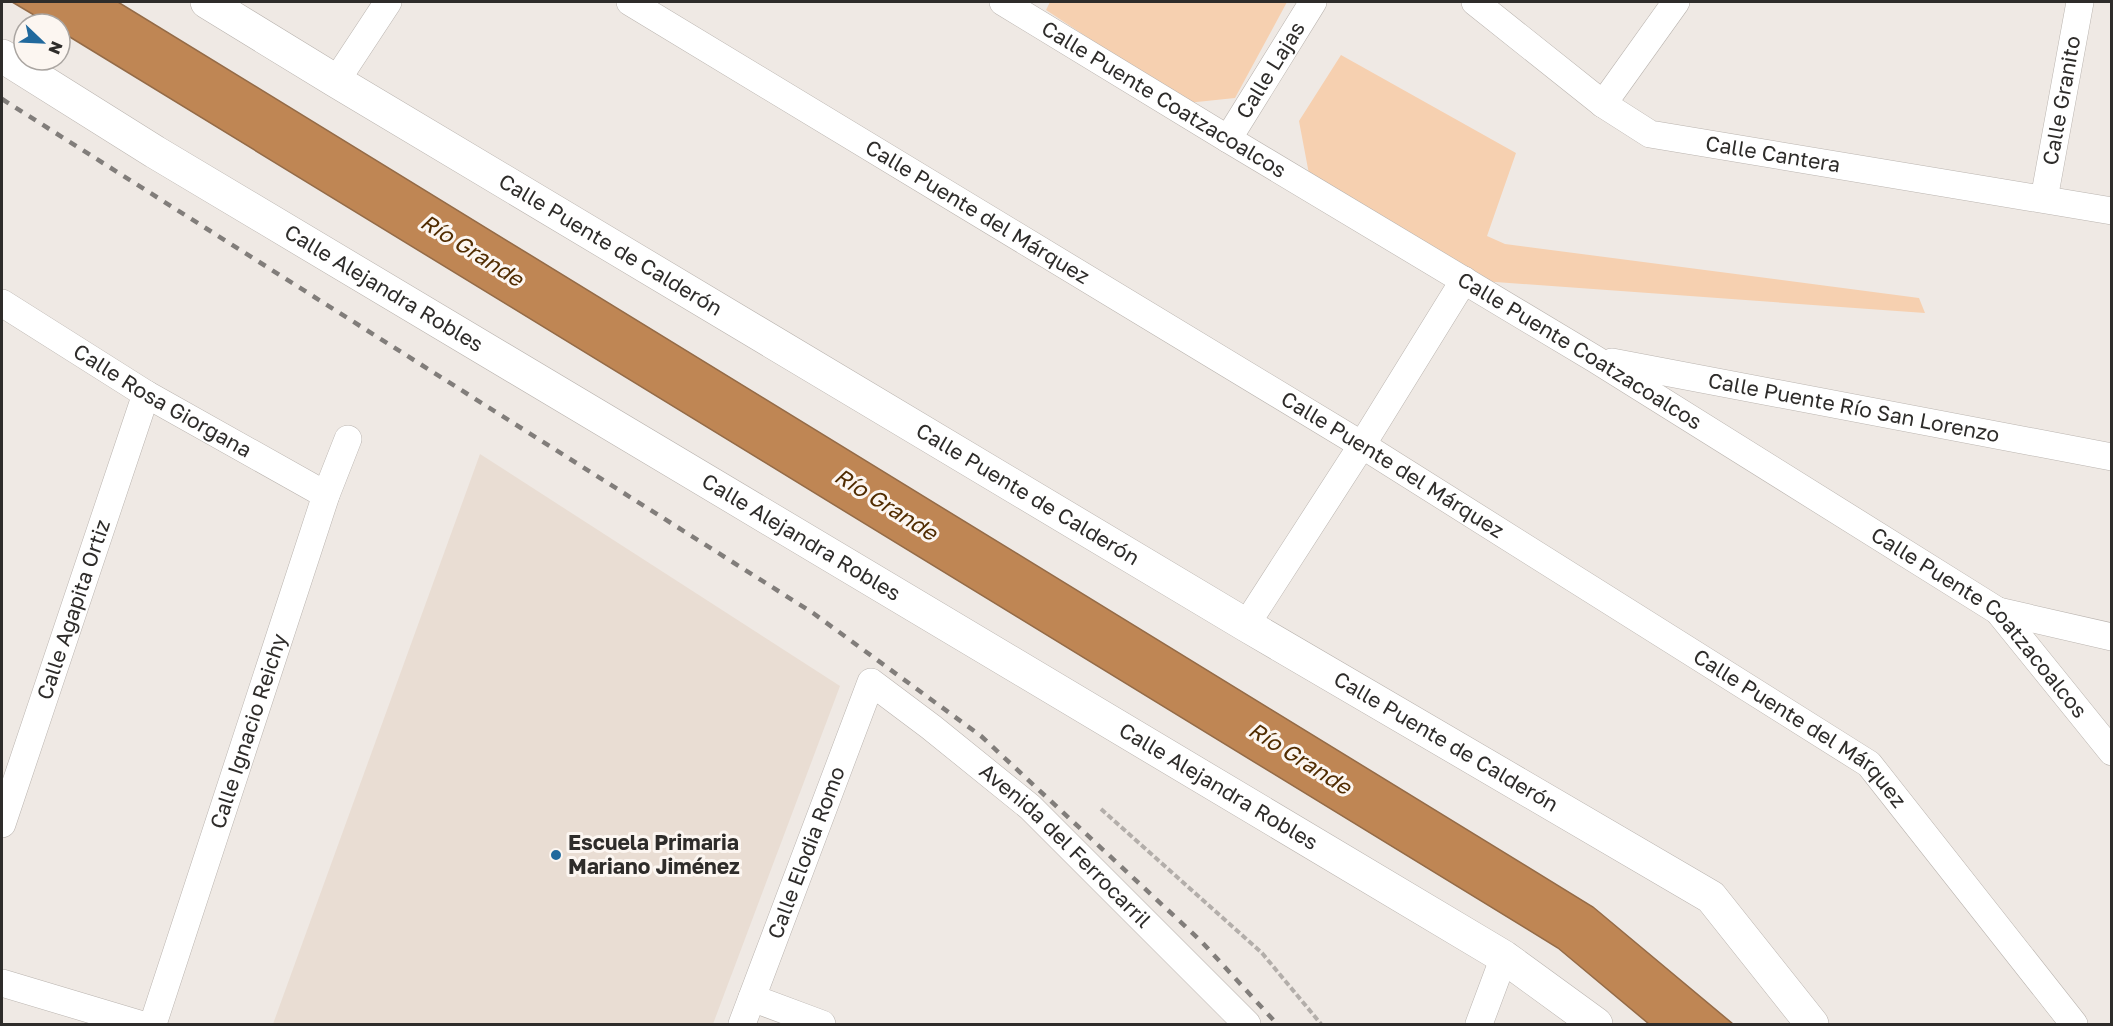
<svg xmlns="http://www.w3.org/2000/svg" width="2113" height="1026" font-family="'Golos Text',sans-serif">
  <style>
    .built { fill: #e9ddd3 }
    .green { fill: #f6d0b0 }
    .water { fill: #bf8654; stroke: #946b47; stroke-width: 1.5 }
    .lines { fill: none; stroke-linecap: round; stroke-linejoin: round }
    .street-casing { stroke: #bab4af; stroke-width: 28 }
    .secondary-casing { stroke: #bab4af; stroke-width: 34 }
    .path { stroke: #b3aeaa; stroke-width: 4; stroke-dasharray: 6 3; stroke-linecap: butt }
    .street { stroke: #fff; stroke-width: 27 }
    .secondary { stroke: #fff; stroke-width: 33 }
    .rail { stroke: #817d7a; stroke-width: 4.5; stroke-dasharray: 8 8; stroke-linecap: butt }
    .poi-dot { fill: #21699d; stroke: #fcf6f1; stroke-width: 2 }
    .labels { text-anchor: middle; stroke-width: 6; stroke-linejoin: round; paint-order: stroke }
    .street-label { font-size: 21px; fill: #2e2c2a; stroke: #fcf6f1 }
    .poi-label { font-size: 21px; font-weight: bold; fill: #2e2c2a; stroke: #fcf6f1; text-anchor: start }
    .water-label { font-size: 22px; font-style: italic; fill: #512c01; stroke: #fcf6f1 }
  </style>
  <rect width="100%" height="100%" fill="#efe9e4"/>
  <path class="built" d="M480,454L840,686L713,1024H273Z"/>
  <path class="green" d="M1050,2H1287L1235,98L1187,103L1046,10Z
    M1341,55L1516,153L1487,236L1505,244L1919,298L1925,313L1482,281L1309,174L1299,121Z"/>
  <path class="water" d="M12,2H118L1593,907L1733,1024H1649L1558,948L60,31V24H49Z"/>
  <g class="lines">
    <g class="street-casing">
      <g id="street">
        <path id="s1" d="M630,2L1362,445L1869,764L2074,1024"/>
        <path id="s2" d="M1003,2L1228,139L1595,359L1998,611L2112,752"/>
        <path id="s3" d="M1475,2L1603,104L1650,134L2112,211"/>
        <path d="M336,81L388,2"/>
        <path d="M1603,104L1676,2"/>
        <path id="s4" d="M1228,139L1313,2"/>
        <path id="s5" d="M2044,199L2080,2"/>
        <path id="s6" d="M2,303L146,394L326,495"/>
        <path id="s7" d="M1612,362L2112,457"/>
        <path d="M1998,611L2112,637"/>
        <path d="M1246,625L1362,445L1464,280"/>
        <path id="s8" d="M2,824L146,394"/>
        <path d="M2,983L139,1024"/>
        <path d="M752,998L822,1024"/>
        <path id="s9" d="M153,1024L326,495L348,439"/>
        <path id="s10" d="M742,1024L871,682L931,727L1030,807L1247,1024"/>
        <path d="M1479,1024L1504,957"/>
      </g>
    </g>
    <g class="secondary-casing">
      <g id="secondary">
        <path id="s11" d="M207,2L336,81L1246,625L1711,897L1812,1024"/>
        <path id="s12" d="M2,56L155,152L1504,957L1596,1024"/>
      </g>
    </g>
    <path class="path" d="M1101,809L1262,953L1321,1024"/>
    <use href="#street" class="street"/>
    <use href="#secondary" class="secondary"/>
    <path class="rail" d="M2,99L813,613L981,736L1201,941L1277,1024"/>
  </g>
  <circle class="poi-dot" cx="556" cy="855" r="6"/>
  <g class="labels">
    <g class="street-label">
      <text dy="7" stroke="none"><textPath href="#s4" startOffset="81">Calle Lajas</textPath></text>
      <text dy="7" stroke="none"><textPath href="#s2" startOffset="188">Calle Puente Coatzacoalcos</textPath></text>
      <text dy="7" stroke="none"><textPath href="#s5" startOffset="100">Calle Granito</textPath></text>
      <text dy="7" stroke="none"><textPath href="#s3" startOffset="344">Calle Cantera</textPath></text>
      <text dy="7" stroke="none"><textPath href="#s1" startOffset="406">Calle Puente del Márquez</textPath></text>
      <text dy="7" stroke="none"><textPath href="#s11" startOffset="471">Calle Puente de Calderón</textPath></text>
      <text dy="7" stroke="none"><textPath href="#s12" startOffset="447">Calle Alejandra Robles</textPath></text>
      <text dy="7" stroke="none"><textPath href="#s2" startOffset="674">Calle Puente Coatzacoalcos</textPath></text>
      <text dy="7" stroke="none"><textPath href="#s6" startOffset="188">Calle Rosa Giorgana</textPath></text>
      <text dy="7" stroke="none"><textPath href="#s7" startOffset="246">Calle Puente Río San Lorenzo</textPath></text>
      <text dy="7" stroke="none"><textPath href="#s1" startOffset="892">Calle Puente del Márquez</textPath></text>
      <text dy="7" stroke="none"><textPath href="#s11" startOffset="957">Calle Puente de Calderón</textPath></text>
      <text dy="7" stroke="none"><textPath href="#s12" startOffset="933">Calle Alejandra Robles</textPath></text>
      <text dy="7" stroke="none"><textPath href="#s8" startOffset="226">Calle Agapita Ortiz</textPath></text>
      <text dy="7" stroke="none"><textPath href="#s2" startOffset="1160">Calle Puente Coatzacoalcos</textPath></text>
      <text dy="7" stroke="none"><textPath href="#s9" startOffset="308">Calle Ignacio Reichy</textPath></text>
      <text dy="7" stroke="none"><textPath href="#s1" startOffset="1378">Calle Puente del Márquez</textPath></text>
      <text dy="7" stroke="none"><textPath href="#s11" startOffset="1443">Calle Puente de Calderón</textPath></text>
      <text dy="7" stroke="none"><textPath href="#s12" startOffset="1419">Calle Alejandra Robles</textPath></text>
      <text dy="7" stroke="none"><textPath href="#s10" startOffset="620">Avenida del Ferrocarril</textPath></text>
      <text dy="7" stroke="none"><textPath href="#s10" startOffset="183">Calle Elodia Romo</textPath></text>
    </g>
    <g class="poi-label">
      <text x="568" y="850">Escuela Primaria<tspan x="568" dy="24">Mariano Jiménez</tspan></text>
    </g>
    <g class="water-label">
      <text transform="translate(472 250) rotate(32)" y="8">Río Grande</text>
      <text transform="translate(886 504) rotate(32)" y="8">Río Grande</text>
      <text transform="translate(1300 758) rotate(32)" y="8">Río Grande</text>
    </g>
  </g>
  <rect width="2113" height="1026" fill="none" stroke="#2e2c2a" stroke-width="6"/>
  <g transform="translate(42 42) rotate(113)"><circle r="28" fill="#fcf6f1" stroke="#aaa5a1" stroke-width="1.5"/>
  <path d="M0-4.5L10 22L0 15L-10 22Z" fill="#21699d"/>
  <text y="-9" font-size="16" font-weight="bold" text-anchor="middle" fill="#2e2c2a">N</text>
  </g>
</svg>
